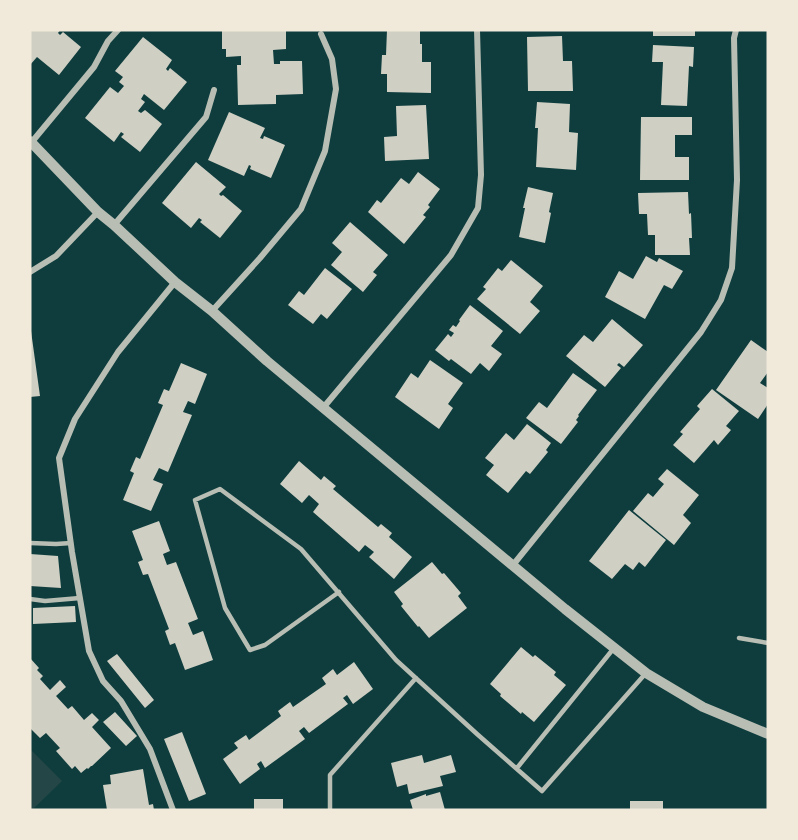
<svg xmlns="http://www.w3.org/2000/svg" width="798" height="840" font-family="'Nunito Sans',sans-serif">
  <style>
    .green { fill: #244646 }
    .building { fill: #cfcfc3 }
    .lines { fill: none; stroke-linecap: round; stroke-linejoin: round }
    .service { stroke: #b8beb3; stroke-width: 4.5 }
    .minor { stroke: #b8beb3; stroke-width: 6 }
    .tertiary { stroke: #b8beb3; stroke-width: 10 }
  </style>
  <rect width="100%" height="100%" fill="#0f3d3e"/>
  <path class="green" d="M30,749L62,781L32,810H30Z"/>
  <path class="building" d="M30,30H60L58,33L60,35L63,32L81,47L59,75L37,57L30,65Z
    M224,30H286V49L273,50L274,64H280V61H302L303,94L276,95V104L238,105L237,65H241V56L226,57V49H222V31Z
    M387,30H420V44H422V62H431V93L387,92V74H381L382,55H386Z
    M653,30H695V36H653Z
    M562,36L563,61H572L573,91H528L527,37Z
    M143,37L172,60L166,69L168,71L170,68L187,82L164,110L144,94L141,99L145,102L138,111L141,113L145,110L162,124L140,152L121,137L124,134L121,132L114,142L85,118L110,87L118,93L124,86L119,82L123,77L115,71Z
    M653,45L694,47L693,67L689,66L687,106L661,105L663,62H652Z
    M537,102L570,104L569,132L578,133L576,170L536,167L538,128H535Z
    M426,105L429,159L385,161L384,137L397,136L396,106Z
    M229,112L265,128L260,138L263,139L264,136L285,145L271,178L250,169L251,166L249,165L244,176L208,160Z
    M641,117H692V135H675V157H689V180H640Z
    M196,162L226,187L219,194L221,196L223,195L242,211L220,238L200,222L202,220L199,218L191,228L162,203Z
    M418,172L440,189L428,205L430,207L423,215L426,217L404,244L368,212L377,200L381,203L401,178L409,184Z
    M528,187L553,193L549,212L551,213L545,243L519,237L525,208H523Z
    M688,192L689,214L691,213L692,238H689L690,255H655V235H648L647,214H639L638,193Z
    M350,222L388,255L373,272L377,275L363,292L331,265L342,252L332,243Z
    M646,256L657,262L659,258L683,271L672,289L664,285L645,319L605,297L619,271L633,279Z
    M511,260L543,286L530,302L540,311L520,334L477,299L486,289L483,287L498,268L502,271Z
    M325,268L352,289L327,319L321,314L313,324L288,305L299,291L304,295Z
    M470,305L503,331L491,346L502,354L489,371L480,363L471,374L451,359L449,361L435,350L448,334L451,337L454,333L449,330L453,325L456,327L460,321L459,320Z
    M612,319L643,345L624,367L619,363L617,365L621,368L605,387L566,356L584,335L593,342Z
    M30,331H31L40,396L30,397Z
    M751,340L768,352V372L760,383L768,388V404L758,419L716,390Z
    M430,360L463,383L448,404L453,408L439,429L395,397L411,373L418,378Z
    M181,363L207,374L195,404L188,401L183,412L192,415L168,472L159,468L153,480L163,484L151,511L123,500L134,473L130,471L136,457L140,459L163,405L158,403L164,389L169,391Z
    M573,373L597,390L578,415L579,416L576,420L578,422L561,444L526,418L539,402L547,408Z
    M712,389L739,411L726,426L731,430L718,445L714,440L694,463L673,445L683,434L680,432L700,409L697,406Z
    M527,424L551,443L546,450L548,452L530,474L526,471L508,493L486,475L494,465L485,458L506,433L514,440Z
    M299,461L321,480L324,476L336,486L333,489L378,527L381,524L392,533L389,537L412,557L394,579L369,557L374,552L365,545L359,552L313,512L319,504L309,495L302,503L280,484Z
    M667,469L699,495L683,515L691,523L674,545L633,511L648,493L653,497L664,484L658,479Z
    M629,510L666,540L645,567L639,562L633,570L625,564L612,579L589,561Z
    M159,521L170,551L163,554L167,565L176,562L198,619L188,623L193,635L203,631L213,660L185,670L175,643L170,645L165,631L169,629L148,574L143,575L138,562L143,560L132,531Z
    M30,554L58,556L61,588L30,586Z
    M432,562L442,574L444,573L461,593L458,596L467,608L429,638L419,626L418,627L401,606L403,604L394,592Z
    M75,606L76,622L33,624V608Z
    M521,647L533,657L535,655L556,672L554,675L566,685L534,722L522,712L521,714L500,696L501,694L490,684Z
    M117,654L154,700L145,708L107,661Z
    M30,658L39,668L37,670L43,676L40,679L50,690L60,680L66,687L56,696L68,709L72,706L84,720L92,713L99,720L92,727L111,748L92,766H91L88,769L87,768L81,773L75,766L72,769L56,751L60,748L46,733L40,738L30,728Z
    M354,662L373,689L353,704L347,695L343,698L348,704L309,733L304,727L299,731L305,739L265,768L261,761L257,764L260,769L240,784L223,759L238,748L234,743L246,735L249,740L281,716L278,711L290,702L293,707L326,684L322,678L333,669L337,675Z
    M115,712L137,736L126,746L103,722Z
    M182,732L206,794L189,801L164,739Z
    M422,755L424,763L451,755L456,772L440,776L443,786L409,794L407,784L397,787L391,763Z
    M143,769L149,805L153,804L154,810H107L103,785L111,784L110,775Z
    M440,792L445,810H413L410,800L426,794V796Z
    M254,799H283V810H254Z
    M630,801H663V810H630Z"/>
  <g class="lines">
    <path class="service" d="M30,543L56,544L71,543
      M339,592L265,645L250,650L225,608L195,500L220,489L301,549L396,660L477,734L542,791L646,673
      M30,599L45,601L80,598
      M739,638L768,643
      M517,768L614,648
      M330,810V775L416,678"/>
    <path class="minor" d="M31,143L94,67L108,41L118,30
      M114,225L206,117L214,90
      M30,272L56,256L98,212
      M212,311L260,258L301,209L325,151L336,89L332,59L321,34
      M323,408L451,255L478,208L481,175L477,30
      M513,565L701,332L721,300L732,268L737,180L734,38L736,30
      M173,810L150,749L121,701L103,681L89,651L72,552L59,458L75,419L118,352L175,282"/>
    <path class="tertiary" d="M30,141L98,212L114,225L175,282L212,311L267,361L565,609L646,673L703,707L768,734"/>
  </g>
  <rect width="798" height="840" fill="none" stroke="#f1e9da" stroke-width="63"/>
</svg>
